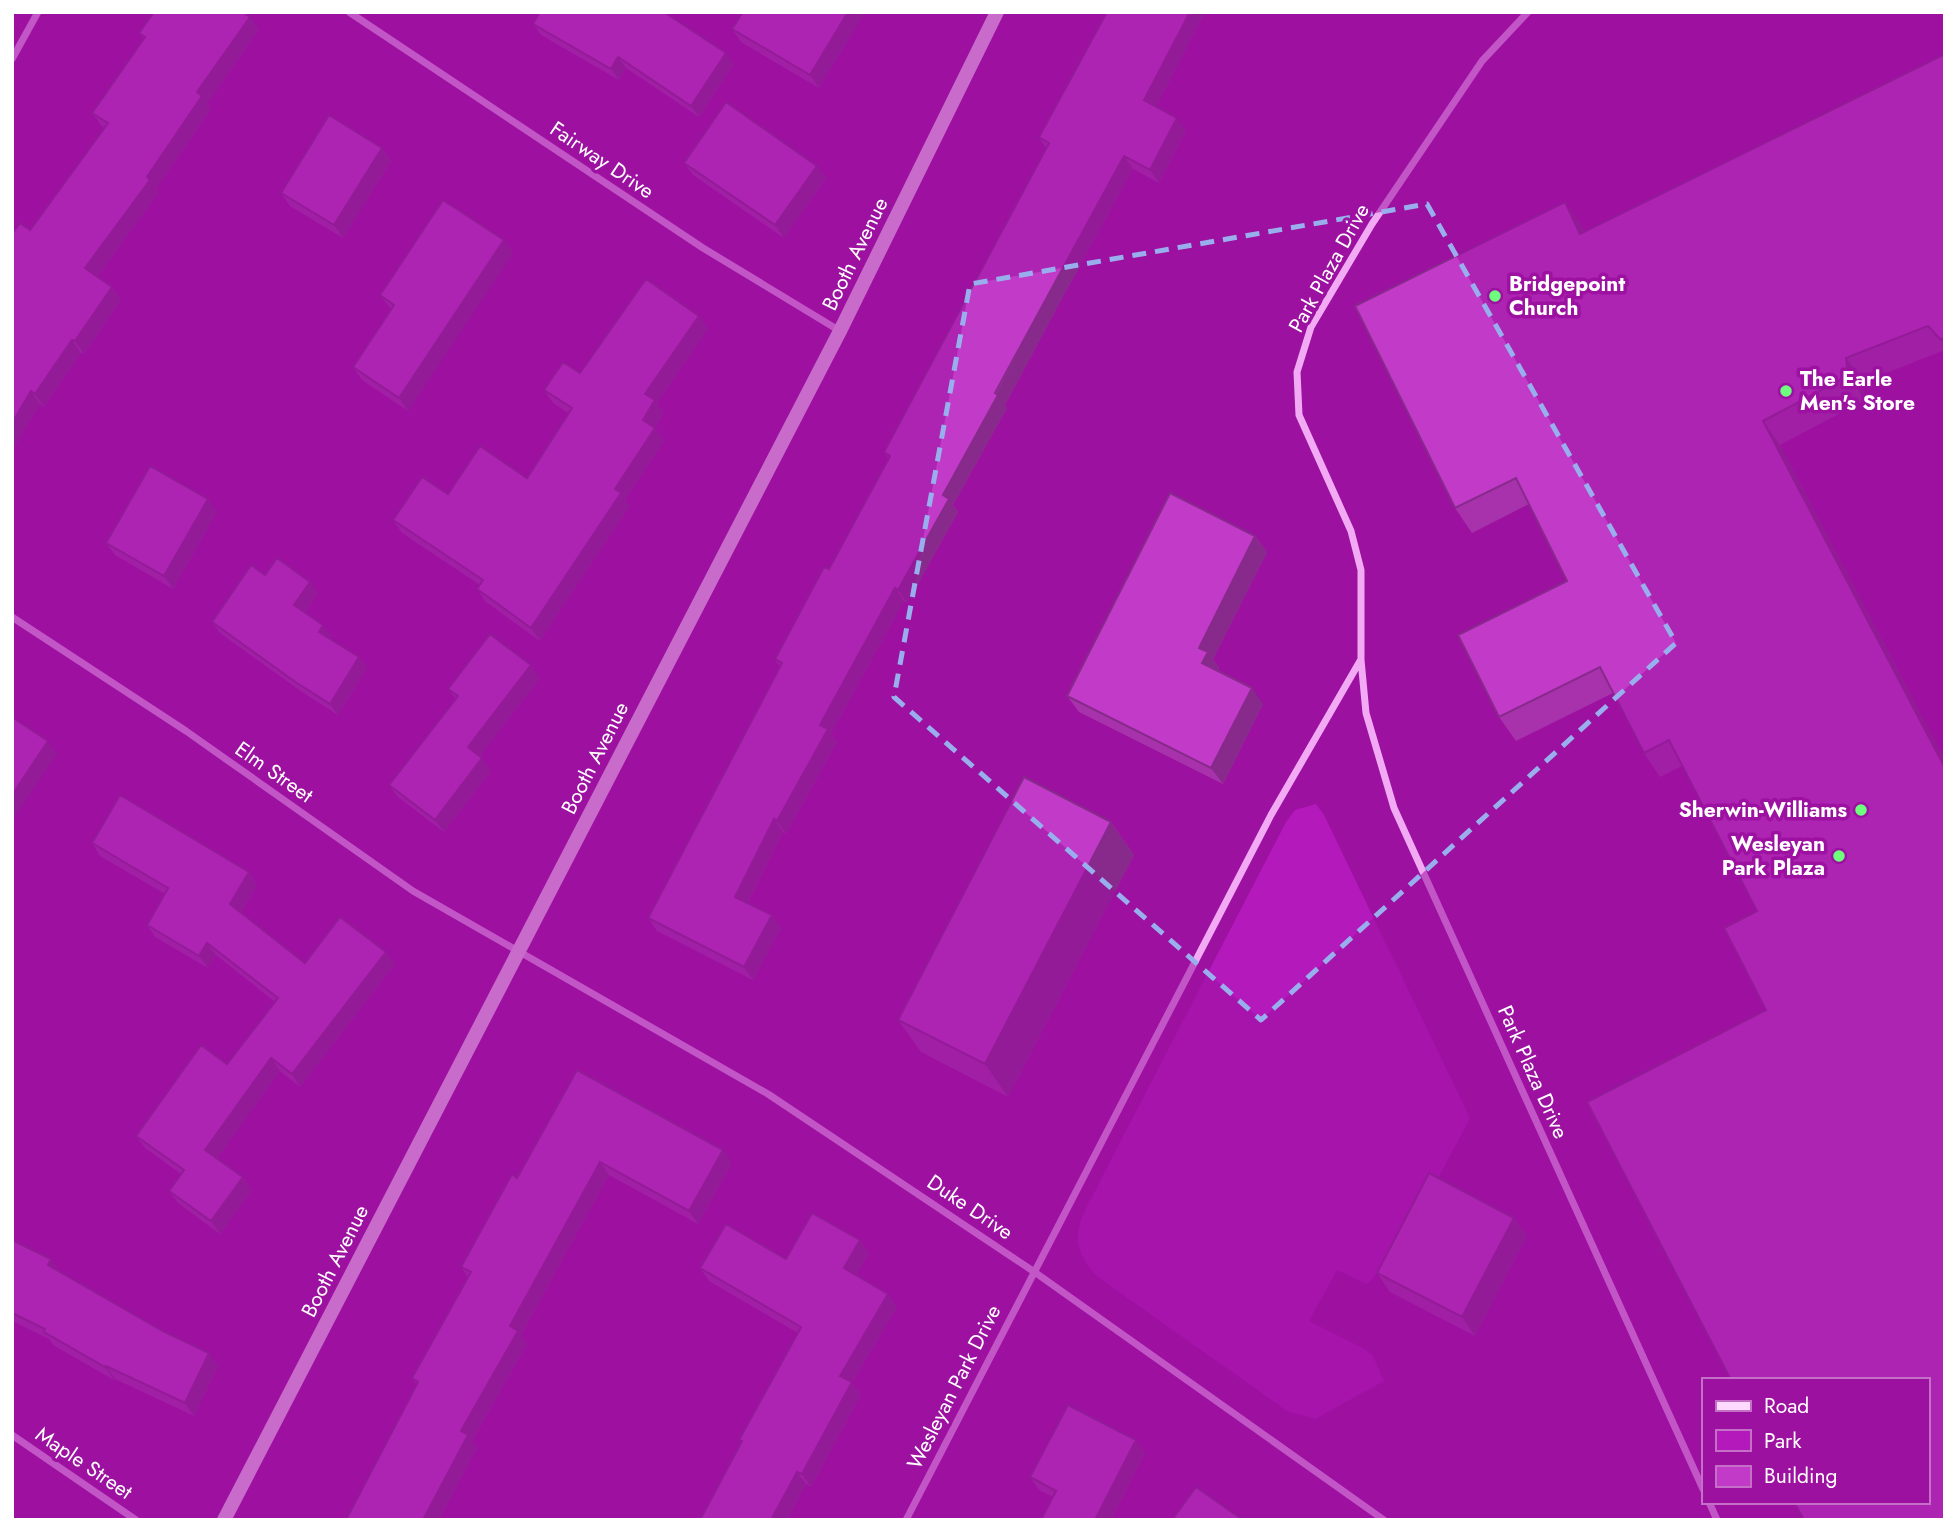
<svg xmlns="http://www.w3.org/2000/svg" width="1957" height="1532" font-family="Jost,sans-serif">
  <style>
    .green { fill: #b419bb }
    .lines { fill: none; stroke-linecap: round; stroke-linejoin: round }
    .street { stroke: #f2aaf5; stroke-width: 7 }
    .secondary { stroke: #fddafe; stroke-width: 14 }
    .wall { fill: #a732ac }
    .shaded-wall { fill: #88298c }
    .building { fill: #c23ac8; stroke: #88298c; stroke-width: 2 }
    .marked { fill: none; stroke: #99afed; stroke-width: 5; stroke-dasharray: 14 9; stroke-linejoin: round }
    .poi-dot { fill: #6eff7f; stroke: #9d11a1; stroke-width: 2.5 }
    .labels { text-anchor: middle; stroke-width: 7; stroke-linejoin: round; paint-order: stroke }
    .street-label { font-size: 21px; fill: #fff; stroke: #9d11a1 }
    .poi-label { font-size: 21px; font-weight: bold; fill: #fff; stroke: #9d11a1; text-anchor: start }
  </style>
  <rect width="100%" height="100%" fill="#9d11a1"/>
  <path class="green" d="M1316,804L1324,815L1470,1118L1400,1250L1367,1284L1337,1270L1309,1321L1363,1348L1373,1356L1384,1381L1315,1419L1287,1411L1098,1277C1063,1241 1080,1222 1099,1183L1286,822L1295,810Z"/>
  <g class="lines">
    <path class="street" d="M349,12L703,248L840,331
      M1528,12L1482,61L1372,224L1311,327L1297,372L1299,415L1351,531L1361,570V660L1366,713L1394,808L1703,1489
      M12,59L38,12
      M12,617L186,731L413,891L768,1094L1033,1271L1384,1520
      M12,1435L136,1520
      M1709,1502L1717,1520
      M906,1520L1271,815L1360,661"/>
    <path class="secondary" d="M224,1520L840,331L997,12"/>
  </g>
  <path class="wall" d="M865,12L819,88L741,42L732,29Z
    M1107,12H1205L1156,107L1186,131L1159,183L1133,169L1061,300L1005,405L1007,408L953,505L958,512L907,603L904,601L831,734L837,742L786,834L783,832L748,903L772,915L781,928L753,980L657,931L648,918L780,667L775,659L829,569L889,459L884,452L1046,148L1039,137Z
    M533,24L734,64L699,117L626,68L619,80L541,35Z
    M259,29L207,104L211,109L156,189L159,192L97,277L112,287L121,300L84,354L81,353L44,407L40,404L12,450L105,128L101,125L92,113L143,39L139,33Z
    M1945,54V350L1863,382L1865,400L1780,445L1945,760V1520L1766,1010L1757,911L1682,766L1660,777L1644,753L1613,693L1516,741L1499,717L1567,581L1529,504L1472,533L1455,508L1582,226L1585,232Z
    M382,148L391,161L343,238L290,206L281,193Z
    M684,163L817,166L826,178L784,238L693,175Z
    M504,240L513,253L408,411L362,380L353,367L391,309L380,295Z
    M708,329L657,403L664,413L655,428L664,441L625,500L630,506L540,641L486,602L477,589L480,585L402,533L393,520L448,494L527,478L568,413L553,403L544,390L580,373Z
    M217,512L173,589L115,555L106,543Z
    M1255,536L1267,552L1213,659L1219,668L1218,671L1263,704L1223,784L1079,712L1067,696Z
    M265,575L318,593L305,613L331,636L330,639L367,668L338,715L302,692L220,633L212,622Z
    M540,678L480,756L491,771L444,832L398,797L389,785L456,699L448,689Z
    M1111,822L1134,855L1008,1097L921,1052L898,1020Z
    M92,843L249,872L257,885L241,913L305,963L395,964L300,1087L280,1071L217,1158L243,1177L252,1190L220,1234L178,1203L169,1191L181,1174L145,1148L136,1136L227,1064L275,1002L216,955L208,968L155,937L147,925L165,894L100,856Z
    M577,1070L732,1163L698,1224L609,1175L521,1335L527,1344L472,1441L477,1448L439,1520H346L417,1385L412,1378L468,1277L461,1267L517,1178Z
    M1514,1218L1527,1236L1475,1336L1390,1292L1377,1273Z
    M12,1240L60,1272L218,1366L194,1416L115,1379L114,1380L53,1345L49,1339L12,1321Z
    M869,1253L856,1275L888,1294L897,1307L852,1383L861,1395L811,1487L806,1484L787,1520H700L741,1443L739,1440L798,1333L709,1281L700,1268L786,1259Z
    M1145,1453L1111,1520H1041L1053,1497L1039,1490L1030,1477Z"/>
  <path class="shaded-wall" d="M848,12H865L819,88L810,75Z
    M1190,12H1205L1153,113L1144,100Z
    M250,17L259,29L207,104L211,109L156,189L159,192L94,281L85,268L147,177L197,92Z
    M726,53L734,64L699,117L691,106Z
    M618,57L626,68L619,80L611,69Z
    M1177,118L1186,131L1159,183L1150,170Z
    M382,148L391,161L343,238L334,225Z
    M1124,156L1133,169L1061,300L1005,405L1007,408L953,505L958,512L907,603L898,590L943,495L1052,288Z
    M817,166L826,178L784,238L775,225Z
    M1565,202L1582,226L1597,258L1580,234Z
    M504,240L513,253L408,411L399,398Z
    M112,287L121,300L84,354L75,341Z
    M699,316L708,329L657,403L664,413L655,428L664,441L625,500L630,506L540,641L531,628L615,489L643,420L645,394Z
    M72,340L81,353L44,407L35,394Z
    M1846,358L1863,382L1865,400L1848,376Z
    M31,391L40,404L12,450V423Z
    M1763,421L1780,445L1945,760V768Z
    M208,499L217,512L173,589L164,576Z
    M1255,536L1267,552L1213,659L1219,668L1214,679L1202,663L1199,648Z
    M310,582L318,593L302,617L294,605Z
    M895,588L904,601L831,734L837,742L786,834L777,821L820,725Z
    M323,625L331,636L326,643L319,632Z
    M359,657L367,668L338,715L330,704Z
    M531,665L540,678L477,760L468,747Z
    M1252,688L1263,704L1223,784L1211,768Z
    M48,741L57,754L14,818L12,815V795Z
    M482,758L491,771L444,832L435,820Z
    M774,819L783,832L744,910L735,897Z
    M1111,822L1134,855L1008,1097L985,1064Z
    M249,872L257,885L239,917L230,904Z
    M772,915L781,928L753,980L744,967Z
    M207,943L216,955L208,968L199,956Z
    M386,952L395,964L300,1087L292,1074Z
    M271,1058L280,1071L214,1163L205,1150Z
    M723,1150L732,1163L698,1224L689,1211Z
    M600,1162L609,1175L521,1335L527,1344L472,1441L477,1448L439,1520H423L461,1431L510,1326Z
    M243,1177L252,1190L220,1234L211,1221Z
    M1514,1218L1527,1236L1475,1336L1462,1317Z
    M860,1240L869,1253L853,1281L844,1268Z
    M51,1259L60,1272L48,1265Z
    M888,1294L897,1307L852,1383L861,1395L811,1487L802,1474L840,1376Z
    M209,1353L218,1366L194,1416L185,1403Z
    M106,1366L115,1379L114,1380L105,1367Z
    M1136,1440L1145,1453L1111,1520H1095Z
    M797,1472L806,1484L787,1520H771Z"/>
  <path class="building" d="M154,12H243L250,17L197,92L202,96L147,177L150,180L85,268L112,287L75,341L72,340L35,394L31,391L12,423V234L20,223L30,230L108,123L92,113L145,37L139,33Z
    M540,12H664L726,53L691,106L618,57L611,69L533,24Z
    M743,12H848L810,75L732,29Z
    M1107,12H1190L1144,100L1177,118L1150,170L1124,156L1052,288L995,393L998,395L943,495L949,499L898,590L895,588L820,725L828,729L777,821L774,819L735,897L772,915L744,967L648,918L782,663L775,659L824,567L829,569L890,456L884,452L1049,143L1039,137Z
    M1945,54V338L1941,340L1928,326L1846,358L1848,376L1763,421L1945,768V1520H1804L1794,1502H1927V1380H1731L1587,1102L1766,1010L1724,928L1757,911L1669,740L1644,753L1600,667L1499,717L1458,635L1567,581L1516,478L1455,508L1355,306L1565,202L1580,234Z
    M726,102L817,166L775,225L684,163Z
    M329,115L382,148L334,225L281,193Z
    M443,200L504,240L399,398L353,367L394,305L380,295Z
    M646,279L699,316L645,394L655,400L643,420L655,428L615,489L621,493L531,628L477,589L483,580L393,520L422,477L448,494L480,446L527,478L572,408L544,390L563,362L580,373Z
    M150,466L208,499L164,576L106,543Z
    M1170,493L1255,536L1199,648L1208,652L1202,663L1252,688L1211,768L1067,696Z
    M277,558L310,582L294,605L323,625L319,632L359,657L330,704L294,681L212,622L251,565L265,575Z
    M490,634L531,665L468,747L482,758L435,820L389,785L458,696L448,689Z
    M12,717L48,741L12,795Z
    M1024,777L1111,822L985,1064L898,1020Z
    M120,795L249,872L230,904L305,963L340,917L386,952L292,1074L271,1058L205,1150L243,1177L211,1221L169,1191L184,1170L136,1136L201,1045L227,1064L278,998L207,943L199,956L147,925L168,888L92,843Z
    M577,1070L723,1150L689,1211L600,1162L510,1326L518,1331L461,1431L468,1435L423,1520H346L418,1382L412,1378L471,1272L461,1267L512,1174L517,1178Z
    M1429,1173L1514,1218L1462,1317L1377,1273Z
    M812,1213L860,1240L844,1268L888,1294L840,1376L852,1382L802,1474L797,1472L771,1520H700L742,1441L739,1440L801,1327L700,1268L726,1224L786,1259Z
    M12,1240L51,1259L48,1265L163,1331L209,1353L185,1403L106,1366L105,1367L44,1332L45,1329L12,1313Z
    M1068,1405L1136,1440L1095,1520H1041L1056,1491L1030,1477Z
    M1196,1487L1243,1520H1172Z"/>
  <path d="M0 0H1957V1532H0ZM1427,204L1676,643L1261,1020L894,697L970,284Z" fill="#9d11a1" fill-opacity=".55" fill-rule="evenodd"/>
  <path class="marked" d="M1427,204L1676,643L1261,1020L894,697L970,284Z"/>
  <g class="poi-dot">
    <circle cx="1495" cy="296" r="7"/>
    <circle cx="1786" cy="391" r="7"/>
    <circle cx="1861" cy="810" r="7"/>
    <circle cx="1839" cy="856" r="7"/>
  </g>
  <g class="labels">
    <g class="street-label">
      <text transform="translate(602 160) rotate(34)" y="7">Fairway Drive</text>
      <text transform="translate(855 254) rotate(-64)" y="7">Booth Avenue</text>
      <text transform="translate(1329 268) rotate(-61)" y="7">Park Plaza Drive</text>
      <text transform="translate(595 758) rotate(-63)" y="7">Booth Avenue</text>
      <text transform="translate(274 772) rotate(35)" y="7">Elm Street</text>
      <text transform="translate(1533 1072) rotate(66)" y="7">Park Plaza Drive</text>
      <text transform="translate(970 1207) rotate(34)" y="7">Duke Drive</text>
      <text transform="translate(335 1261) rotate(-63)" y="7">Booth Avenue</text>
      <text transform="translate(954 1387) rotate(-63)" y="7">Wesleyan Park Drive</text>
      <text transform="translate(84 1463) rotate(34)" y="7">Maple Street</text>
    </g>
    <g class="poi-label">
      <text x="1509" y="291">Bridgepoint<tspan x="1509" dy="24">Church</tspan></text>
      <text x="1800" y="386">The Earle<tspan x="1800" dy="24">Men's Store</tspan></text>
      <text x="1847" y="817" text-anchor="end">Sherwin-Williams</text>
      <text x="1825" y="851" text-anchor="end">Wesleyan<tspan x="1825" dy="24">Park Plaza</tspan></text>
    </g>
  </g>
  <rect width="1957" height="1532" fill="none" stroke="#ffffff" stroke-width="28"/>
  <rect x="1702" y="1378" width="228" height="126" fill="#9d11a1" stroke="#c470c7" stroke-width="2"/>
  <rect x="1716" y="1401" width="35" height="10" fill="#fddafe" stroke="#c470c7" stroke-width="2"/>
  <text x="1764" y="1413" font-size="21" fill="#ffffff">Road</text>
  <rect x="1716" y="1430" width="35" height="21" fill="#b419bb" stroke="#c470c7" stroke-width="2"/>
  <text x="1764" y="1448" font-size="21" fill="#ffffff">Park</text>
  <rect x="1716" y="1466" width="35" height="21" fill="#c23ac8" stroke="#c470c7" stroke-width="2"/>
  <text x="1764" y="1483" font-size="21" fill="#ffffff">Building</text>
</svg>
